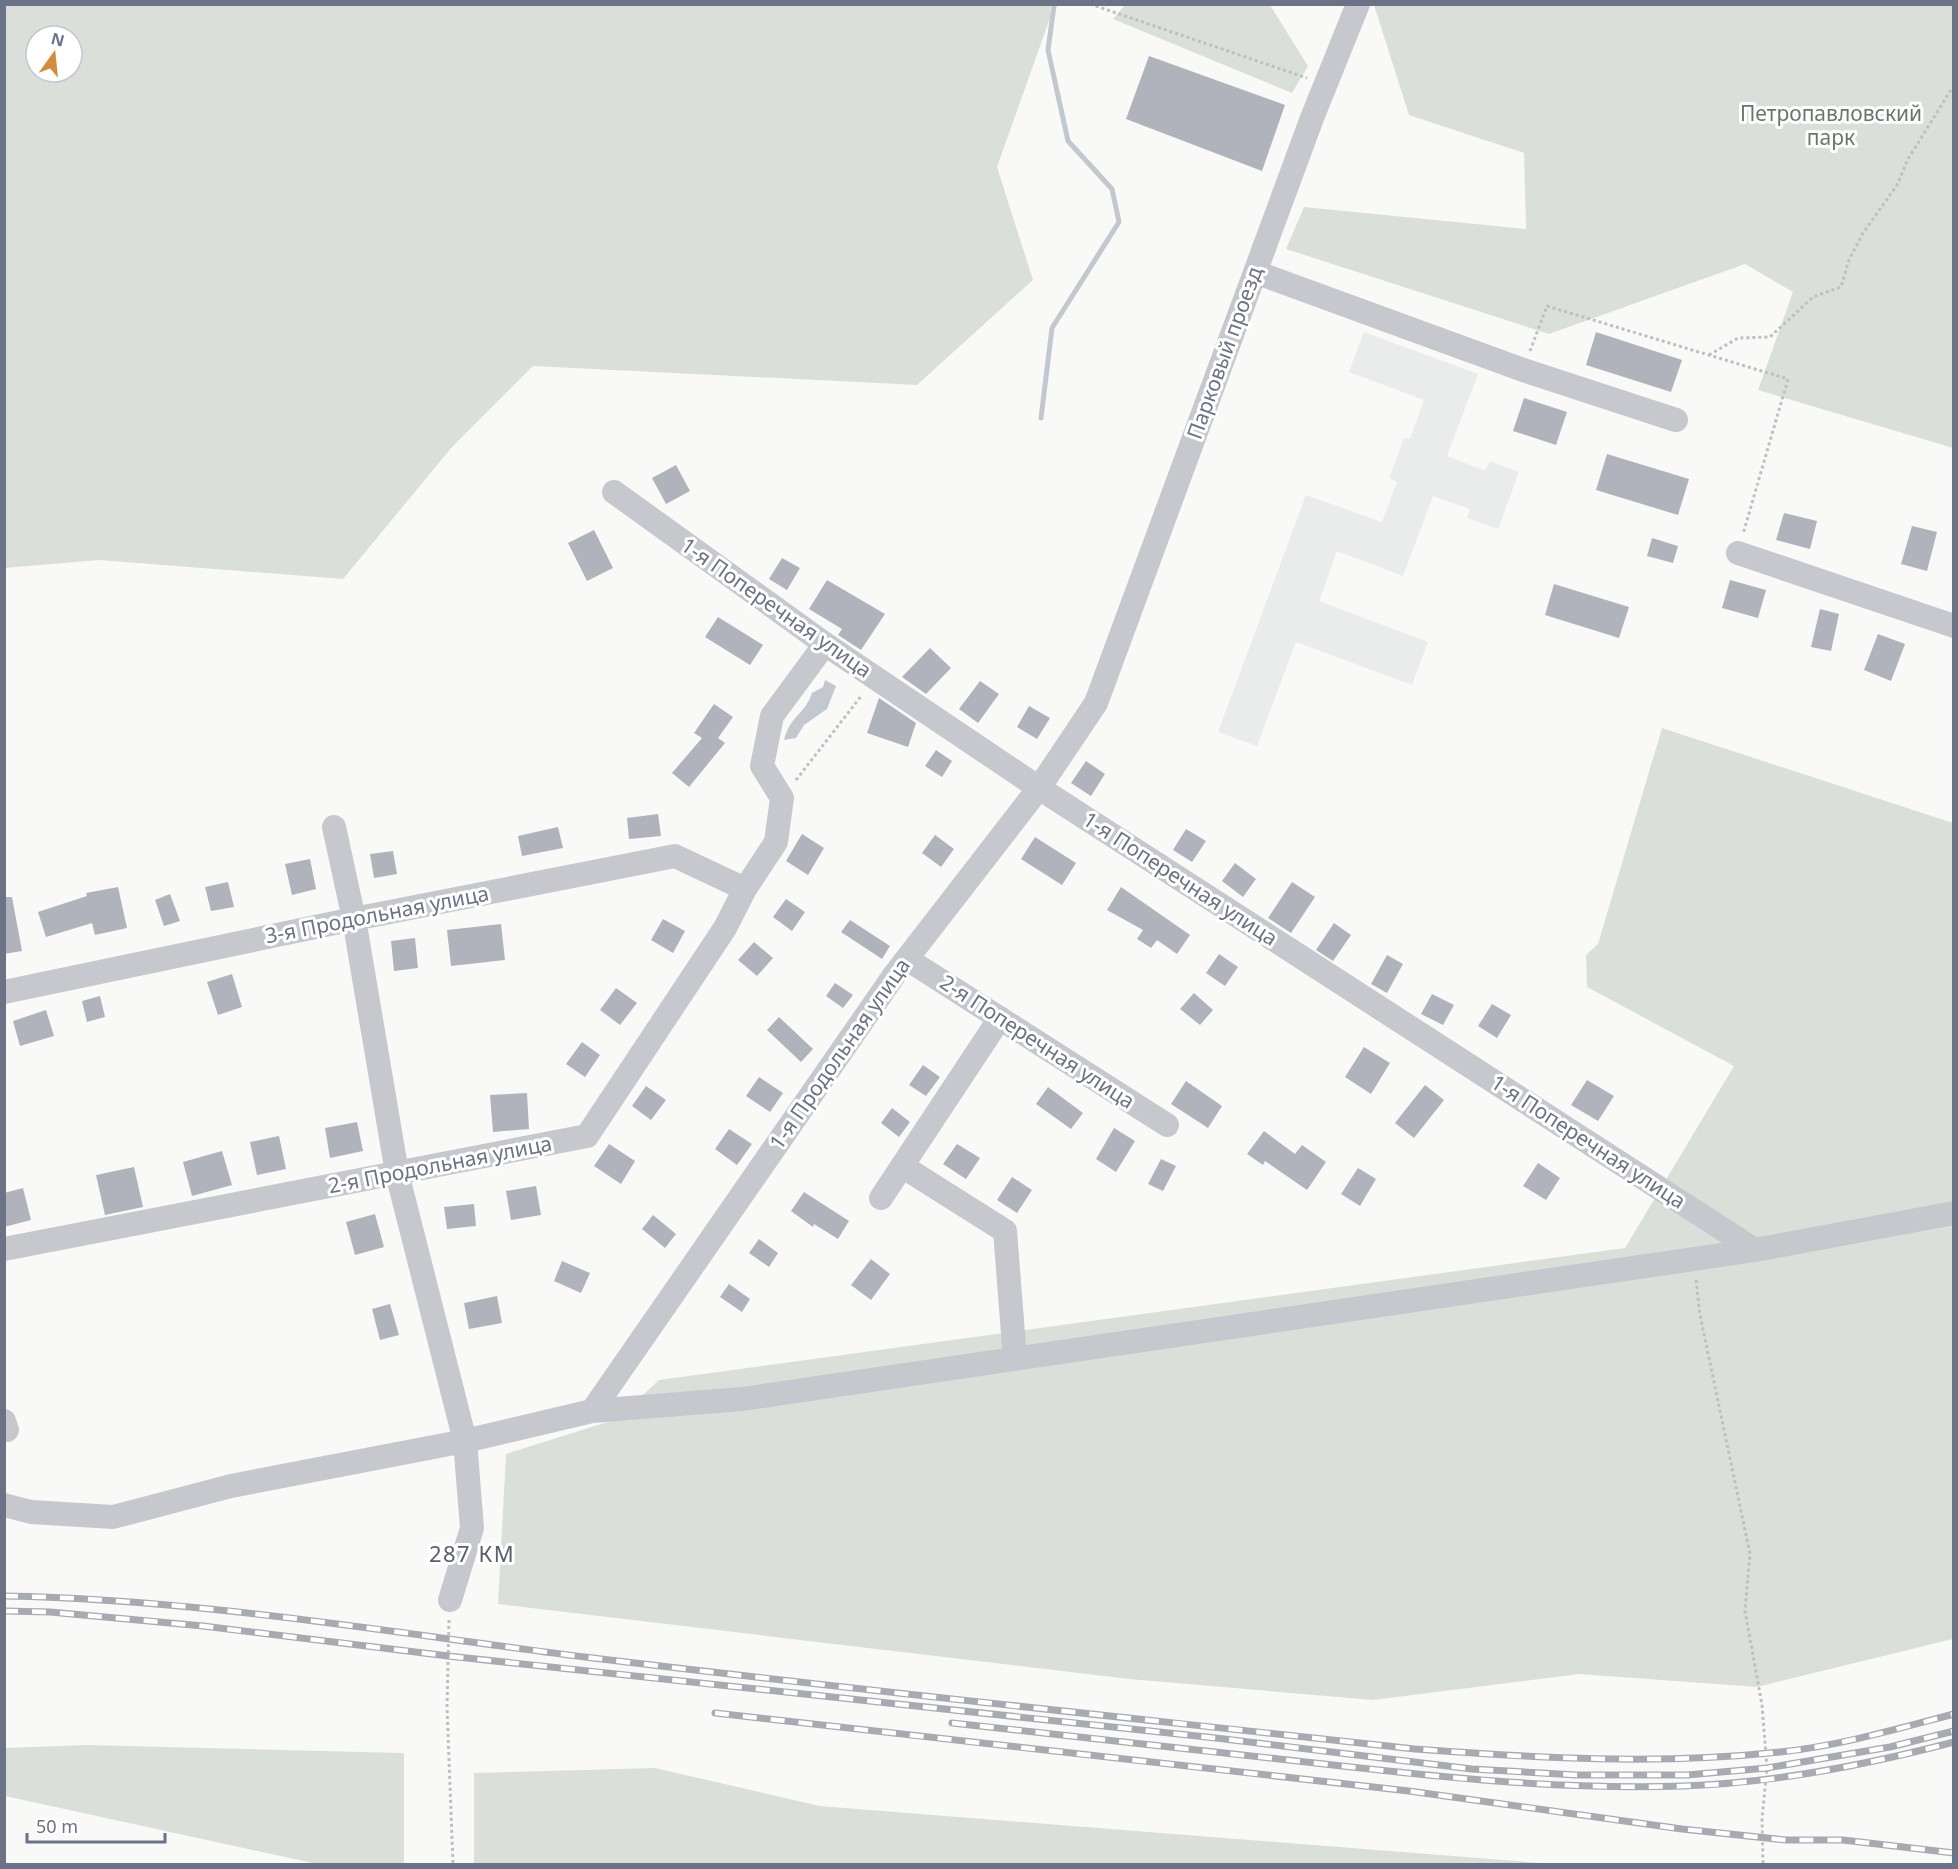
<svg xmlns="http://www.w3.org/2000/svg" width="1958" height="1869" font-family="'Noto Sans',sans-serif">
  <style>
    .built { fill: #eaebeb }
    .green { fill: #dae0d9; fill-rule: evenodd }
    .water { fill: #c3c7ce }
    .lines { fill: none; stroke-linecap: round; stroke-linejoin: round }
    .stream { stroke: #c3c7ce; stroke-width: 5 }
    .building { fill: #b0b3bb }
    .path { stroke: #bebfc3; stroke-width: 3; stroke-dasharray: 3 3; stroke-linecap: butt }
    .minor { stroke: #c6c8cd; stroke-width: 24 }
    .rail-casing { stroke: #a8aab1; stroke-width: 7 }
    .rail { stroke: #fff; stroke-width: 4.5; stroke-dasharray: 14; stroke-linecap: butt }
    .labels { text-anchor: middle; stroke-width: 6; stroke-linejoin: round; paint-order: stroke }
    .park-label { font-size: 21px; fill: #667967; stroke: #fff }
    .street-label { font-size: 21px; fill: #6c7386; stroke: #fff }
    .neighbourhood-label { font-size: 22px; letter-spacing: 1.5px; fill: #595e6c; stroke: #fff }
  </style>
  <rect width="100%" height="100%" fill="#f9faf8"/>
  <path class="built" d="M1364,332L1478,374L1447,456L1485,471L1490,461L1519,472L1498,529L1467,518L1470,509L1433,496L1403,576L1337,551L1319,601L1428,642L1412,685L1296,642L1257,746L1218,732L1306,495L1382,522L1397,482L1389,478L1404,438L1410,439L1424,400L1349,372Z"/>
  <path class="green" d="M5,4L1051,5L1050,18L997,167L1033,280L917,385L533,366L452,447L343,579L99,560L5,568ZM36,36H72V72H36Z
    M1125,5H1270L1308,66L1292,93L1113,19Z
    M1374,5H1953V448L1758,390L1793,292L1745,264L1549,334L1286,249L1304,207L1526,229L1524,153L1409,115Z
    M1662,728L1953,823V1639L1757,1687L1579,1674L1373,1700L1129,1679L498,1604L506,1454L617,1419L659,1380L1625,1248L1734,1066L1587,987L1586,955L1598,944Z
    M87,1745L404,1753V1864H317L5,1796V1748Z
    M655,1768L820,1806L1554,1864H474V1773Z"/>
  <path class="water" d="M825,680L836,686L827,709L804,725L796,738L784,740C791,714 804,716 812,693L823,687Z"/>
  <g class="lines">
    <path class="stream" d="M1041,418L1052,328L1119,222L1112,189L1068,141L1048,50L1054,6"/>
  </g>
  <path class="building" d="M1149,56L1285,105L1262,171L1126,119Z
    M1596,332L1682,360L1671,392L1586,365Z
    M1524,398L1567,412L1556,445L1513,431Z
    M1607,454L1689,479L1678,515L1596,490Z
    M676,465L690,491L666,504L652,478Z
    M1784,513L1817,521L1810,549L1776,540Z
    M1912,526L1937,532L1927,571L1901,564Z
    M594,530L613,568L587,581L568,543Z
    M1652,538L1678,546L1673,563L1647,556Z
    M782,558L800,568L787,590L769,579Z
    M827,580L885,614L861,650L838,635L842,629L809,609Z
    M1730,580L1766,590L1758,618L1722,608Z
    M1554,584L1629,607L1619,638L1545,615Z
    M1820,609L1839,614L1831,651L1811,647Z
    M718,617L763,645L750,665L705,637Z
    M1878,634L1905,644L1891,681L1864,670Z
    M930,648L951,668L926,694L902,677Z
    M980,681L999,694L978,723L959,709Z
    M879,698L916,723L908,747L867,733Z
    M714,704L733,717L718,738L725,743L689,787L672,773L702,738L694,733Z
    M1029,706L1050,718L1037,739L1017,727Z
    M936,750L952,761L942,777L925,766Z
    M1086,761L1105,774L1091,796L1071,783Z
    M658,814L661,836L629,839L627,818Z
    M558,827L563,848L522,856L518,836Z
    M1186,829L1206,841L1192,862L1173,850Z
    M802,834L824,848L808,875L786,861Z
    M935,835L954,849L941,867L922,853Z
    M1035,837L1076,863L1062,885L1021,859Z
    M393,851L397,874L374,878L370,854Z
    M310,859L316,889L292,895L285,864Z
    M1235,863L1256,879L1243,897L1222,881Z
    M228,882L234,907L211,911L205,887Z
    M1292,882L1315,897L1291,933L1268,918Z
    M118,887L127,928L95,935L92,923L46,937L38,912L87,896L86,893Z
    M1121,887L1190,935L1177,954L1157,940L1151,948L1137,939L1143,930L1107,910Z
    M170,894L180,921L164,926L155,900Z
    M4,897H12L22,951L4,954Z
    M786,899L805,912L792,931L773,917Z
    M663,919L685,931L673,953L651,940Z
    M850,920L890,946L882,959L841,932Z
    M1334,923L1351,935L1333,961L1316,950Z
    M501,924L505,960L451,966L447,930Z
    M415,938L418,968L394,971L391,941Z
    M754,942L773,958L757,976L738,960Z
    M1219,954L1238,967L1225,986L1206,973Z
    M1387,955L1403,964L1387,993L1371,984Z
    M232,974L242,1007L218,1015L207,982Z
    M835,983L853,995L843,1008L826,996Z
    M616,988L637,1003L620,1025L600,1010Z
    M1194,993L1213,1010L1200,1025L1180,1009Z
    M1432,994L1454,1005L1443,1025L1421,1014Z
    M100,996L105,1017L87,1022L82,1001Z
    M1492,1004L1511,1015L1497,1038L1478,1026Z
    M46,1010L54,1036L20,1046L13,1021Z
    M779,1017L813,1049L801,1062L767,1030Z
    M582,1042L600,1055L585,1077L566,1064Z
    M1364,1047L1390,1063L1371,1094L1345,1077Z
    M923,1065L940,1077L926,1096L909,1085Z
    M759,1077L783,1093L770,1112L746,1096Z
    M1587,1080L1614,1096L1598,1121L1571,1105Z
    M1186,1081L1222,1106L1208,1128L1171,1104Z
    M1425,1085L1444,1100L1414,1138L1395,1123Z
    M646,1086L666,1100L651,1120L632,1106Z
    M1048,1087L1083,1113L1071,1129L1036,1104Z
    M527,1093L529,1129L493,1132L490,1095Z
    M892,1108L910,1122L899,1137L881,1123Z
    M357,1122L363,1151L330,1158L325,1128Z
    M1114,1128L1135,1141L1116,1172L1096,1159Z
    M729,1129L752,1144L737,1165L715,1149Z
    M1264,1131L1295,1154L1302,1145L1326,1162L1307,1190L1265,1161L1263,1165L1247,1154Z
    M279,1136L286,1169L257,1175L250,1142Z
    M609,1144L635,1161L621,1184L594,1166Z
    M957,1144L980,1158L966,1179L943,1164Z
    M222,1151L232,1185L192,1196L183,1162Z
    M1161,1159L1176,1166L1163,1191L1148,1184Z
    M1538,1163L1560,1178L1546,1200L1523,1186Z
    M134,1167L143,1207L105,1215L96,1175Z
    M1358,1168L1376,1179L1360,1206L1341,1194Z
    M1012,1177L1032,1190L1017,1213L997,1200Z
    M536,1186L541,1215L511,1220L506,1191Z
    M23,1188L31,1220L4,1227V1193Z
    M804,1192L849,1221L838,1239L814,1224L813,1227L791,1211Z
    M474,1204L476,1226L447,1229L444,1207Z
    M375,1214L384,1247L355,1255L346,1222Z
    M653,1215L676,1234L665,1248L642,1229Z
    M759,1239L778,1253L769,1267L749,1253Z
    M871,1259L890,1274L871,1300L851,1285Z
    M562,1261L590,1273L581,1293L554,1281Z
    M729,1284L750,1299L742,1312L720,1297Z
    M497,1296L502,1323L469,1329L464,1303Z
    M390,1304L399,1335L380,1340L372,1309Z"/>
  <g class="lines">
    <path class="path" d="M1090,4L1307,78
      M1530,351L1547,306L1788,379L1743,534
      M1709,355L1738,338L1770,337L1813,297L1841,287L1849,260L1863,233L1897,185L1908,159L1954,85
      M796,780L862,695
      M1696,1280L1700,1315L1750,1554L1745,1611L1762,1705L1767,1768L1762,1819L1763,1864
      M449,1620L447,1707L453,1864"/>
    <path class="minor" d="M1255,272L1523,370L1676,420
      M614,492L825,644L1039,788L1755,1250
      M1738,553L1954,626
      M334,827L354,919L397,1173L465,1441L472,1528L450,1600
      M907,959L1167,1125
      M4,992L354,919L675,856L745,889
      M902,1166L1005,1231L1015,1359
      M881,1198L1000,1018
      M4,1249L587,1136L725,928L745,889L776,842L782,798L762,766L772,716L825,644
      M592,1411L895,974L1039,788L1096,703L1312,118L1358,4
      M4,1421L7,1430
      M4,1505L31,1512L113,1517L231,1486L465,1441L592,1411L742,1399L1755,1250L1954,1213"/>
    <g class="rail-casing">
      <path id="rail" d="M4,1596C200,1599 399,1634 593,1658C867,1691 1141,1719 1415,1749C1537,1758 1658,1765 1780,1752C1838,1746 1897,1729 1954,1714
        M4,1611L50,1612L203,1626L448,1656L1216,1738L1472,1769L1576,1775H1687L1767,1768L1890,1747L1954,1731
        M715,1713L1409,1791L1682,1829L1786,1840H1843L1954,1853
        M952,1723C1073,1736 1194,1750 1315,1763C1438,1777 1560,1790 1684,1786C1775,1783 1866,1765 1954,1742"/>
    </g>
    <use href="#rail" class="rail"/>
  </g>
  <g class="labels">
    <g class="park-label">
      <text x="1831" y="121">Петропавловский<tspan x="1831" dy="24">парк</tspan></text>
    </g>
    <g class="street-label">
      <text transform="translate(1225 353) rotate(-70)" y="7">Парковый проезд</text>
      <text transform="translate(776 608) rotate(35)" y="7">1-я Поперечная улица</text>
      <text transform="translate(1180 879) rotate(33)" y="7">1-я Поперечная улица</text>
      <text transform="translate(377 915) rotate(-11)" y="7">3-я Продольная улица</text>
      <text transform="translate(1037 1042) rotate(33)" y="7">2-я Поперечная улица</text>
      <text transform="translate(840 1054) rotate(-55)" y="7">1-я Продольная улица</text>
      <text transform="translate(1588 1142) rotate(33)" y="7">1-я Поперечная улица</text>
      <text transform="translate(440 1165) rotate(-11)" y="7">2-я Продольная улица</text>
    </g>
    <g class="neighbourhood-label">
      <text x="472" y="1562">287 КМ</text>
    </g>
  </g>
  <rect width="1958" height="1869" fill="none" stroke="#6c7386" stroke-width="12"/>
  <g transform="translate(54 54) rotate(15)"><circle r="28" fill="#ffffff" stroke="#c4c7cf" stroke-width="1.5"/>
  <path d="M0-4.5L10 22L0 15L-10 22Z" fill="#d58b3d"/>
  <text y="-9" font-size="16" font-weight="bold" text-anchor="middle" fill="#6c7386">N</text>
  </g>
  <path d="M27 1833v9h138v-9" fill="none" stroke="#6c7386" stroke-width="3"/>
  <text x="36" y="1833" font-size="18" fill="#6c7386" stroke="#ffffff" stroke-width="4.5" paint-order="stroke">50 m</text>
</svg>
